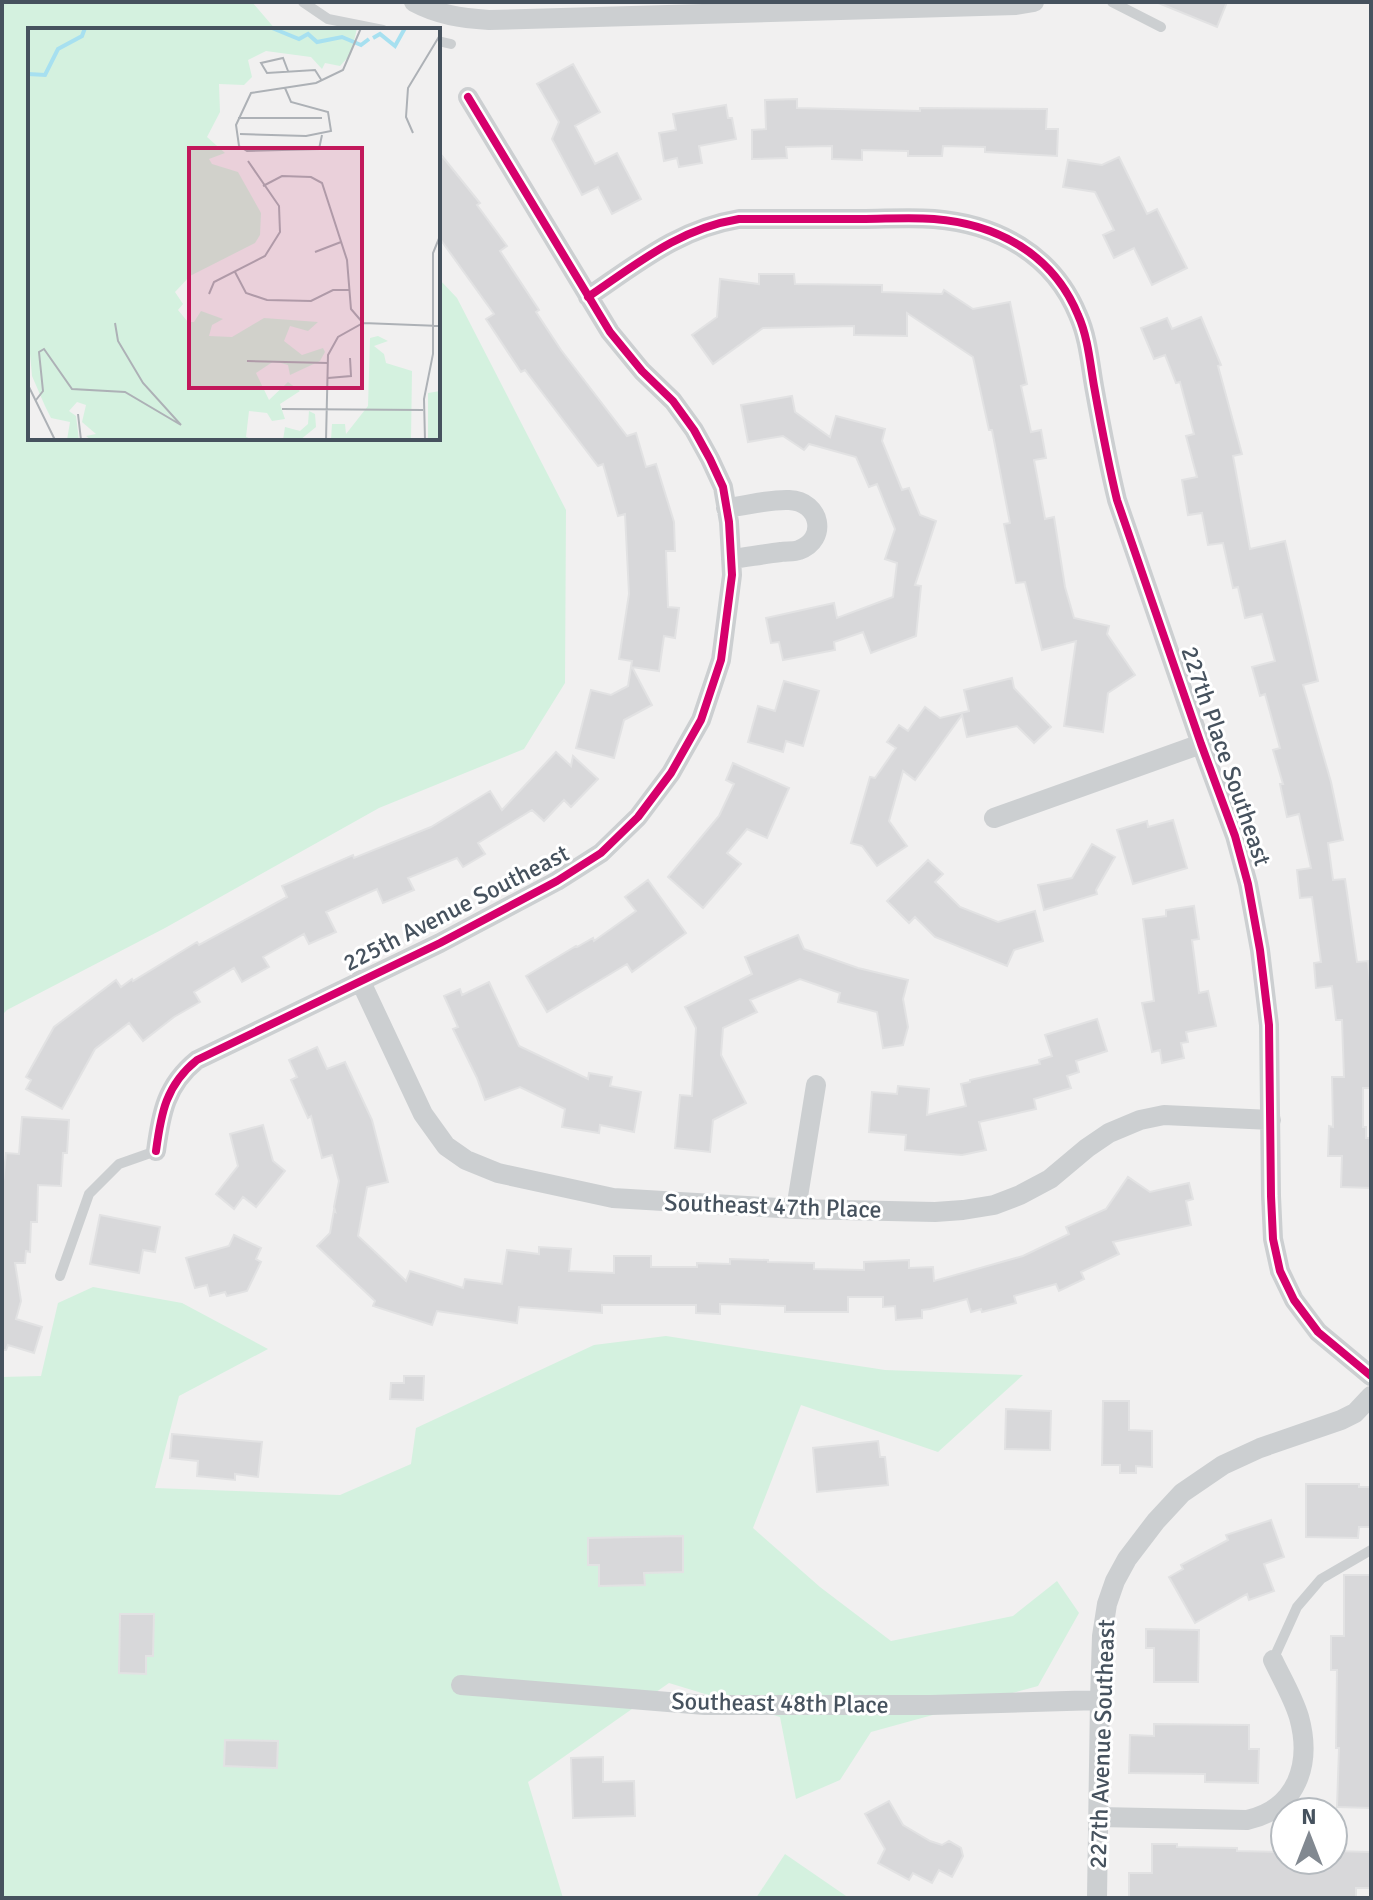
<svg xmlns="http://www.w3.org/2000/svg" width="1373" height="1900" font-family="Signika,sans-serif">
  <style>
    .green { fill: #d4f1df }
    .building { fill: #d8d8da; stroke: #e2e2e3; stroke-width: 2 }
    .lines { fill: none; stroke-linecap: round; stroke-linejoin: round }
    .lane { stroke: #cccfd1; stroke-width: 10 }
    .street { stroke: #cccfd1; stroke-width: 20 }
    .cycleway-casing { stroke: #fff; stroke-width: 13 }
    .cycleway { stroke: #d6006c; stroke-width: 8 }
    .labels { text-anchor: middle; stroke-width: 6; stroke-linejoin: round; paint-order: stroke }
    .street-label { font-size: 24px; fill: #46525e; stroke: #fff }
    .inset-river { fill: none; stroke: #a7e0f0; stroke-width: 4 }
    .inset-road { fill: none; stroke: #adb1b6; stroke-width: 2 }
    .view { fill: #c2185b; fill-opacity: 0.15; stroke: #c2185b; stroke-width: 4 }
    .inset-edge { fill: none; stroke: #46525e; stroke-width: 4 }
  </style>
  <rect width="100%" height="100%" fill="#f1f0f0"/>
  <path class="green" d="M2,2H252L276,30H30V438H438V278L457,298L566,510L565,683L524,749L379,808L165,928L7,1010L2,1015Z
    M93,1287L182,1303L268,1349L179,1396L155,1488L340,1495L411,1464L416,1428L594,1345L666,1336L885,1370L1023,1375L938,1452L801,1405L753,1528L820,1587L891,1641L1013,1616L1057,1581L1079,1613L1038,1686L871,1732L840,1780L796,1799L780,1717L669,1683L528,1782L563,1898H2V1377L41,1376L58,1303Z
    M785,1854L849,1898H756Z"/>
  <path class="building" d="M1156,2H1227L1217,27Z
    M573,64L600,112L575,126L595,164L617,153L641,199L612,214L598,187L582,195L552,139L559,122L537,84Z
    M797,99V108L920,111V108L1047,109L1046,129H1058L1057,156L985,152V147L943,146L942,156H908V151L862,150V160L832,159V146L786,147L787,158L752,159V130L766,129L765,100Z
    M726,105L728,118H732L736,139L699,146L702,163L679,167L677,158L664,161L659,133L676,130L673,114Z
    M438,151L480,203L477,205L507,246L500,251L539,310L536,312L561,350L627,436L636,433L646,467L656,464L674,522L675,551H666L668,607L679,608L675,638L664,636L659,671L632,667L652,705L624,720L614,758L576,748L591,690L611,695L628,686L632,661L619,659L629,594L625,514L618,516L603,464L598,466L525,370L521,372L486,319L494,314L438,236Z
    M1119,157L1147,214L1157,209L1187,268L1152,285L1134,248L1114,258L1103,235L1114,230L1095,192L1063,187L1068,160L1102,165Z
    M759,274H794L795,284L882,285V292L942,294L944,290L973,309L1010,302L1027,384L1021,386L1031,432L1041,430L1046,458L1034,460L1045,519L1054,517L1065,587L1074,618L1109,626L1107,634L1135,675L1108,693L1103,732L1064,726L1076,641L1042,650L1025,582L1016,583L1004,524L1010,523L992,430H989L973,357L907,313V336L854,335V326L763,328L713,364L692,335L717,317L720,279L759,284Z
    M1201,317L1221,365L1218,366L1242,454L1233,456L1250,549L1285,541L1318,681L1303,685L1331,782L1343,840L1328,843L1333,880L1345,879L1357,962L1368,961L1371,993V1088H1363V1127H1366V1138H1371V1188L1341,1187L1342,1156H1328L1329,1126L1333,1127L1332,1077H1344L1342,1020H1336L1332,986L1316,988L1314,963L1321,962L1312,897L1300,898L1297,870L1311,868L1299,814L1287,817L1280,784H1283L1273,750L1280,748L1265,694L1260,696L1252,667L1275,661L1262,614L1245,618L1238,587L1233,588L1223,543L1208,545L1202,513L1188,515L1182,480L1197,477L1186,436L1194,434L1180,382L1176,383L1165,355L1154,359L1141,328L1167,318L1172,329Z
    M792,396L795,412L830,437L836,416L885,429L882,441L902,490L909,488L920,515L936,521L915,585L921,586L916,636L871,653L863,632L834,642L835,650L783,660L779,642L771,643L766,618L834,603L837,618L893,597L897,563L885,559L895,529L877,484L869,487L856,457L809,444L804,450L783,436L748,442L741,405Z
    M1012,678L1014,688L1051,727L1034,743L1017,726L967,737L962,715L915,780L903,771L889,821L907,846L877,866L862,846L851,843L870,777L875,778L896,748L887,742L899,725L908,731L925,707L940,718L969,711L964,690Z
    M784,681L819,691L803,746L786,741L783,752L748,742L758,706L775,711Z
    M556,752L571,766L573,756L598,779L571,807L564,800L544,821L532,810L478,843L485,854L463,867L457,858L408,878L414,890L383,903L377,889L326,912L336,932L309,944L304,934L263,957L269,967L242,982L234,968L194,992L200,1002L174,1017L143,1041L129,1023L95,1049L62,1109L26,1089L31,1080L26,1077L54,1027L116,980L121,987L132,979L133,981L197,942L199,945L287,897L282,886L353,855L354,858L431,827L490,791L502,810Z
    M733,763L789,788L767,838L747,829L727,853L741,864L703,908L668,877L719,816L734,784L726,780Z
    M1173,820L1187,868L1133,884L1117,830L1147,821L1148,827Z
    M1092,844L1115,857L1096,890L1097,894L1044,910L1038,885L1072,878Z
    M928,860L943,874L935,882L960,907L998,922L1035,911L1043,941L1014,950L1007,966L935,937L915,917L909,923L887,901Z
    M648,880L686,933L632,972L627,964L547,1012L526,976L576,946L577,947L593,938L594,941L636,911L625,897Z
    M1194,906L1199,939L1192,940L1199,993L1208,991L1216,1026L1186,1032L1188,1042L1181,1043L1184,1058L1162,1063L1160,1050L1152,1052L1142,1003L1154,1001L1143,919L1166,916V910Z
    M798,935L804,949L858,968L908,980L903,999L908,1027L903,1045L883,1048L877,1012L838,1002L840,993L800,979L750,1000L757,1012L723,1028L721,1055L746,1103L713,1120L710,1152L675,1148L680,1095L692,1096L696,1028L685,1007L752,974L745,957Z
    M489,982L519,1046L588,1079L589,1073L612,1077L610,1086L641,1092L634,1132L600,1125L599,1133L562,1127L565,1109L520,1087L485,1100L477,1078L453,1029L458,1027L444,996L460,989L462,995Z
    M1097,1019L1107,1051L1076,1061L1079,1072L1067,1076L1071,1088L1034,1099L1036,1109L979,1122L986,1150L962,1155L905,1150L906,1135L869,1132L872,1092L897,1094L898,1086L929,1089L927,1115L966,1106L961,1084L970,1082V1080L1040,1064L1039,1060L1052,1056L1045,1035Z
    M317,1047L327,1069L345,1062L372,1120L388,1182L367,1187L358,1236L406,1281L410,1271L463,1288L465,1279L502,1284L507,1250L539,1254V1247L571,1249L569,1271L614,1273V1256H651V1267H697V1263L730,1264V1259L768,1260V1262L814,1263V1269L864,1270V1262L909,1260V1268L933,1267L934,1281L1023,1256L1069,1234L1066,1227L1106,1209L1128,1177L1150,1192L1189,1183L1193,1199L1186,1201L1191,1225L1113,1242L1119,1254L1081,1272L1084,1279L1059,1291L1056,1284L1014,1296L1016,1303L982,1312L981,1309L971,1312L967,1299L930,1309L922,1310V1318L896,1320L895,1306L883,1307V1297H848V1312H785V1306L720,1304V1314L696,1313V1305H602V1313L519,1307L517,1323L437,1311L432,1325L373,1306L375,1301L317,1246L330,1233L334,1210L335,1211L334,1207L339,1181L332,1155L322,1158L311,1116L308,1118L291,1080L297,1077L289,1060Z
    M22,1117L69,1120L67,1153H63L61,1186L38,1185L37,1222H31L30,1252L26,1251L25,1263H15L21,1301L16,1319L42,1327L34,1353L8,1345L6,1350H2V1192L6,1153L19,1154Z
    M263,1125L273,1161L285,1171L256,1207L243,1197L234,1209L216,1194L238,1166L230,1134Z
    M100,1215L160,1227L155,1252L143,1250L139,1273L90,1264Z
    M234,1235L261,1248L256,1259L261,1262L247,1291L227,1296L225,1292L210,1296L207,1285L195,1288L186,1258L229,1246Z
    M404,1376H424L423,1400L390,1399L391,1383H404Z
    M1103,1401H1129V1430L1152,1431V1467L1136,1466V1473H1120V1465H1102Z
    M1006,1409L1051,1411L1050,1450L1005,1449Z
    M172,1434L262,1442L258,1477L235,1474V1480L197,1476L198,1461L170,1458Z
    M878,1441L880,1457H885L888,1485L817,1492L813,1448Z
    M1306,1484H1359V1487H1371V1527H1359L1358,1538L1306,1537Z
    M1271,1520L1284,1557L1264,1564L1274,1591L1249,1600L1247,1594L1195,1623L1169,1577L1183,1569L1181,1565L1228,1540L1226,1535Z
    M683,1536V1572L644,1573L645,1585L599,1586V1565H588V1538Z
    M1344,1575H1371V1808L1337,1807L1339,1748H1336L1337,1670H1331V1636H1344Z
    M120,1614H154L153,1656H146V1674L119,1673Z
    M1146,1629L1199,1630L1198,1682H1154V1648H1146Z
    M1154,1724L1249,1725V1749H1259L1258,1783L1205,1782V1774L1129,1773L1130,1735L1154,1736Z
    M225,1740L278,1741L277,1768L224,1766Z
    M603,1757V1782L634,1781L635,1816L573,1818L571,1758Z
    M889,1801L903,1825L930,1841L942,1845L949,1841L961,1848L963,1856L952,1877L939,1870L932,1883L913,1873L909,1880L878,1863L885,1849L865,1814Z
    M1152,1844H1177V1847L1237,1848V1851L1285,1852V1860H1333V1851L1371,1852V1888H1356V1897L1129,1898V1873H1152Z"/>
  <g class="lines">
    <path class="lane" d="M303,2L328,19L383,30
      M1112,2L1161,27
      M438,41L451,44
      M60,1276L89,1194L119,1164L156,1151
      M1273,1660L1297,1607L1321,1579L1371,1550"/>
    <path class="street" d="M414,2C438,15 461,18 489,20L1016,5L1034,2
      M588,297C637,264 678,229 739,219C779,219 820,219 861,219C885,219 910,217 934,219C997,224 1053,254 1078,315C1088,337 1090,363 1094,386C1101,425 1108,463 1117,500L1201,744L1235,836L1248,884L1260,950L1269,1025L1271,1196L1273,1239L1280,1271L1294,1300L1318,1332L1371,1376
      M726,508C745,506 770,499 789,500C821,501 828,540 799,550C794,552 786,551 781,552C764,554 747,557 731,559
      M994,818L1201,744
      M360,980L423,1114L446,1146L466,1160L498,1173L613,1198L796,1209L935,1212L963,1210L994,1205L1020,1195L1050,1179L1087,1148L1109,1133L1140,1120L1164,1115L1271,1120
      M156,1151C161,1113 166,1085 197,1060L440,943L557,881L601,853L638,817L671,773L701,720L721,660L732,575L729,522L723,487L710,459L694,430L673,401L642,371L610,332L468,97
      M796,1209L816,1085
      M461,1685L705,1705H931L1100,1700
      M1098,1817L1247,1820C1297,1809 1312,1764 1299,1717C1293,1697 1282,1679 1273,1660
      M1097,1898L1100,1700L1102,1636L1107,1604L1115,1581L1127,1559L1156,1521L1182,1493L1223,1465L1260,1448L1341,1420L1355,1413L1371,1396"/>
    <g class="cycleway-casing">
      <path id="cycleway" d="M588,297C637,264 678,229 739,219C779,219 820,219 861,219C885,219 910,217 934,219C997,224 1053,254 1078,315C1088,337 1090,363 1094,386C1101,425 1108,463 1117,500L1201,744L1235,836L1248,884L1260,950L1269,1025L1271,1196L1273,1239L1280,1271L1294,1300L1318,1332L1371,1376
        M156,1151C161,1113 166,1085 197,1060L440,943L557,881L601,853L638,817L671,773L701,720L721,660L732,575L729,522L723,487L710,459L694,430L673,401L642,371L610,332L468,97"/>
    </g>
    <use href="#cycleway" class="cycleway"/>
  </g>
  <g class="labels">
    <g class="street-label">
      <text transform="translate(1226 756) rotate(71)" y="8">227th Place Southeast</text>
      <text transform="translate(456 908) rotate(-27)" y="8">225th Avenue Southeast</text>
      <text transform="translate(773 1206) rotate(2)" y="8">Southeast 47th Place</text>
      <text transform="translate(780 1703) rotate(1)" y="8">Southeast 48th Place</text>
      <text transform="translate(1102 1744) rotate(-88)" y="8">227th Avenue Southeast</text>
    </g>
  </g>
  <g transform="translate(28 28)">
    <rect width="412" height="412" fill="#f1f0f0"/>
    <path d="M0,0H329L323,26L312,38L297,35L294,41L283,29L238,23L220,32L224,49L216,57L191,56L192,84L179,109L197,125L181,131L184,136L210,144L233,185L232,207L227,215L162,248L147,264L155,276L150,282L160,294H166L173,283L195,291L184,297L181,308L204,309L236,290L290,294L280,303L262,298L256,313L274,327L295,320L297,324L292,333L262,347L260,337L246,333L228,345L241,372L260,354L272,363L252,376L257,391L244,393L239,385L221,383L218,409L226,412H63L58,408L68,406L54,394L58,377L49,374L41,383L48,388L51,412H39L42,394L23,390L17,378L4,348L0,303ZM350,308L360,313L346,318L356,326L358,335L384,343L383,412H303L304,396H317L318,406L340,378L342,310ZM412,363V412H400V365ZM281,383L287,386L288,399L272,412H255L257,399L272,403L280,396Z" fill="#d4f1df"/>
    <path class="inset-river" d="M244,0L271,11L280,6L289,14L314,9L333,17L341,11M345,10L352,6L367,18L377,0M0,46L17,47L30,21L54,8L57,0"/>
    <path class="inset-road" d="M260,43L255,30L233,35L239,45L287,42L294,53M210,90H294M385,105L378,89L380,60L412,7M212,106L278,108L303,103L300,84L263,74L257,60M294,107L291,121L219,123L211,118L208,97L223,65L288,55L315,42L333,0M235,158L254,148L283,149L294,155L319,232L323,281L335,295M287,224L313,214M207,244L218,265L239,272L283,273L305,262H322M181,266L186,254L237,228L252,204L251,178L220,133M219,333L300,335M300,350L323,348L322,330M0,357L27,412M8,372L15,363L11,324L16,321L44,361L97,364L153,397L115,355L90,313L87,295M254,381L395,382M50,386L53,412M298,412L300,327L310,309L335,295L412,298M397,412L396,371L405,326V225L412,208"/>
    <path class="view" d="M161,120H334V360H161Z"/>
    <rect width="412" height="412" class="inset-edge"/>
  </g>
  <rect width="1373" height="1900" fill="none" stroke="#46525e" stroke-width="8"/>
  <g transform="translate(1309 1836)"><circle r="38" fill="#ffffff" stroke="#b5babf" stroke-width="2"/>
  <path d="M0-6L14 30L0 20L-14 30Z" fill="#828991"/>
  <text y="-12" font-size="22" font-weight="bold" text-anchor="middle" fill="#46525e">N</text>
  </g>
</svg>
